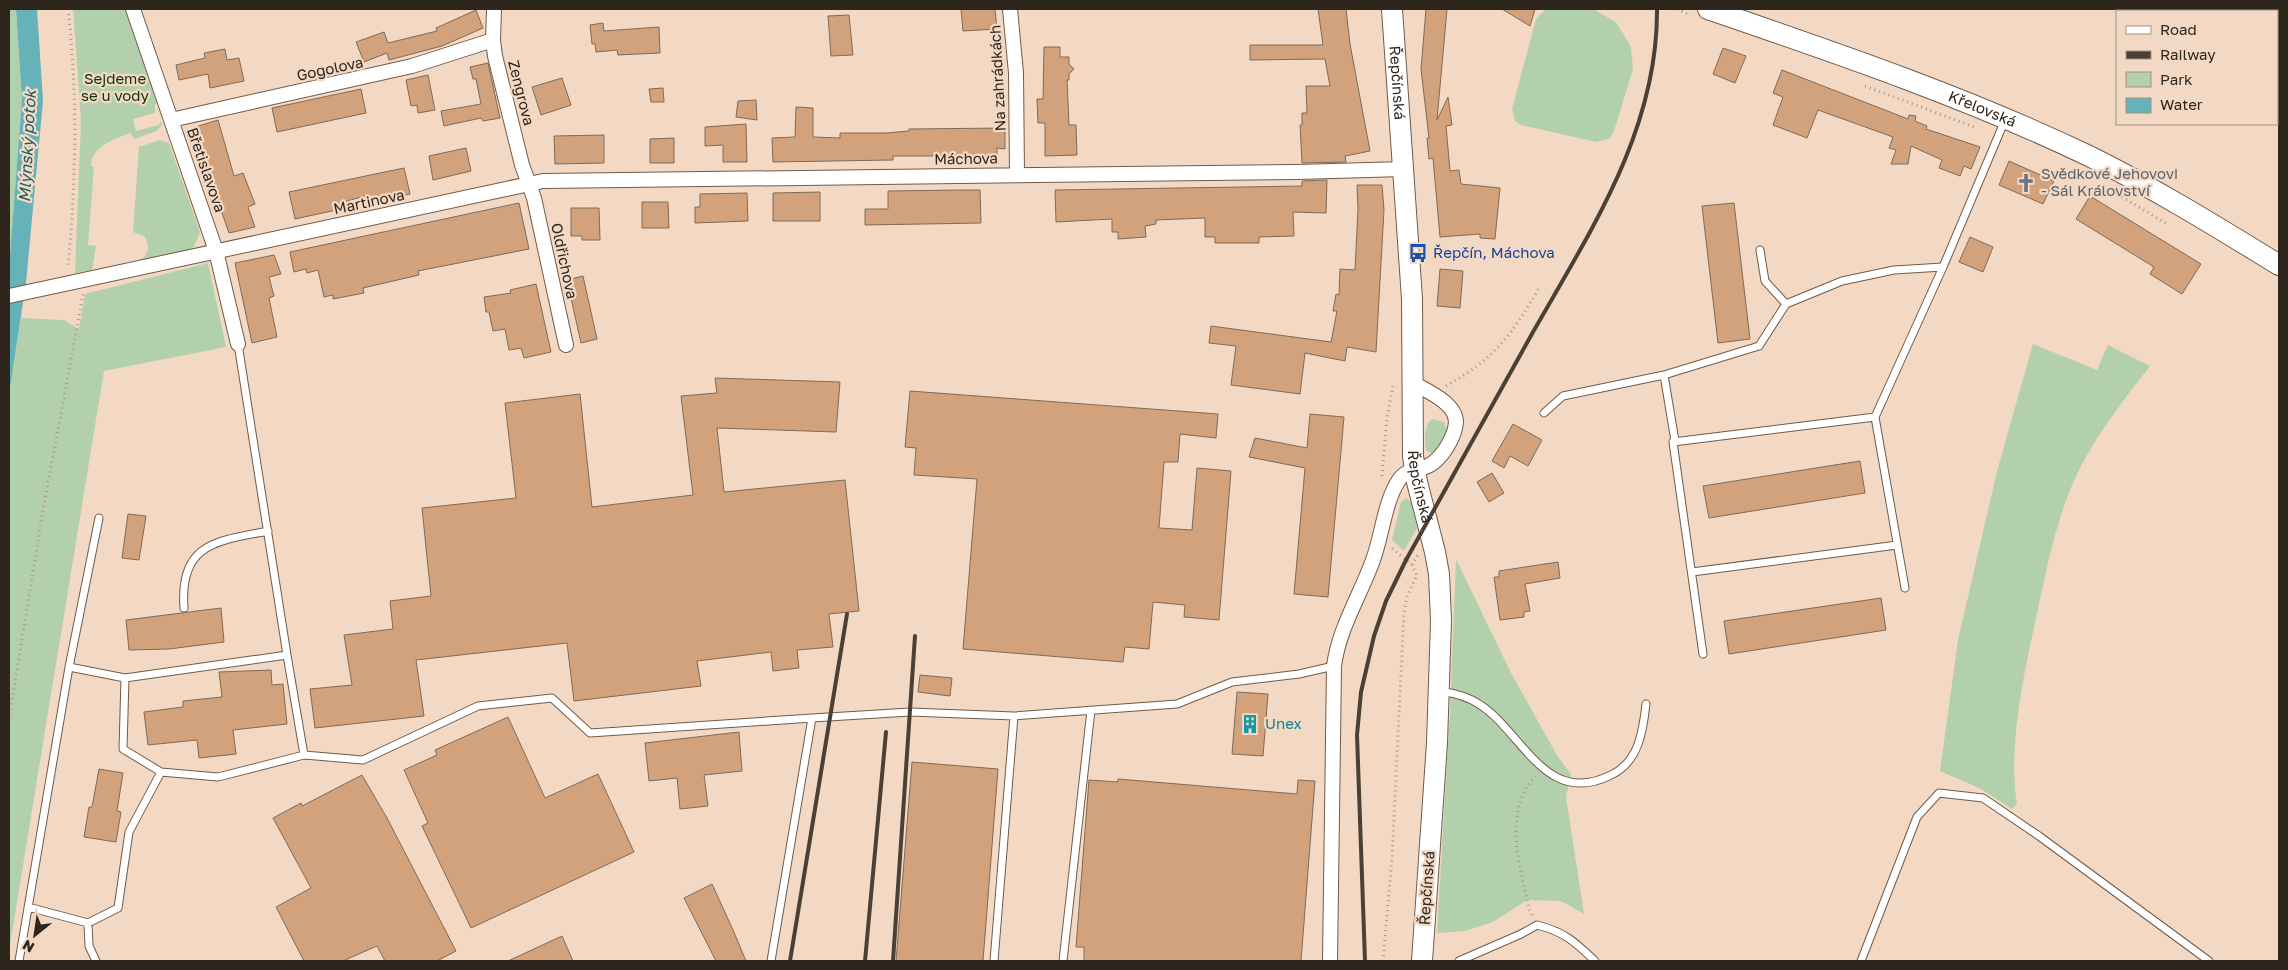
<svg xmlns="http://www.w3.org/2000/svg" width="2288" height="970" font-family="'Golos Text',sans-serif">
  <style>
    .green { fill: #b3d0ad }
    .water { fill: #65b2b9 }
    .building { fill: #d1a27b; stroke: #806a57 }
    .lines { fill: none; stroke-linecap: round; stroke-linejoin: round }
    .lane-casing { stroke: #705b49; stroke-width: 9 }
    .street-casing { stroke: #705b49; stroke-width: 16 }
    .secondary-casing { stroke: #705b49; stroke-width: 22 }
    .path { stroke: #a99686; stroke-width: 3; stroke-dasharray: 1 4; stroke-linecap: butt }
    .lane { stroke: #fff; stroke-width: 7 }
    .street { stroke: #fff; stroke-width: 14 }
    .secondary { stroke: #fff; stroke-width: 20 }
    .rail { stroke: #4b4036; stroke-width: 4 }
    .labels { text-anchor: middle; stroke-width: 4.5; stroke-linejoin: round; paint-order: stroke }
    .street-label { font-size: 15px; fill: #2e251d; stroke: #f3d9c4 }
    .park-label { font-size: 15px; fill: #0e3404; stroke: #f3d9c4 }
    .worship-label { font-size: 15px; fill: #5b616d; stroke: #f3d9c4; text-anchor: start }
    .transit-label { font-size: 15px; fill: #164399; stroke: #f3d9c4; text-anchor: start }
    .culture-label { font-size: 15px; fill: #0d838f; stroke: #f3d9c4; text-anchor: start }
    .water-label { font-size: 16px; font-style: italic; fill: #1a5b60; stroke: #f3d9c4 }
  </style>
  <rect width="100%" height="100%" fill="#f3d9c4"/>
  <path class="green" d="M9,9H16L22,99L9,268Z
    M73,9H125L158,103L155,104V113L133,119L136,131L159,125L161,121L162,125L157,131L134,139L130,133C114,140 92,145 91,166L94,167L88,245L96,246L92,270L75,273L81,120Z
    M1546,9H1593L1616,22L1631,47L1633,69L1614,131L1609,139L1596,142L1521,125L1515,121L1512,109L1536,19Z
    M159,140L169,143L200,232L194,247L185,251L138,261C149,256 150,247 145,237L133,232L139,147Z
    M208,263L226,347L104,371L9,951V395L21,318L64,320L79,329L85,294Z
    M2033,344L2097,370L2108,345L2150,366C2124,399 2098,433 2079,470C2058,513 2049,558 2039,604C2026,665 2007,742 2017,804L2012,809L1981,789L1940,771L1958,640L1997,471Z
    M1432,419L1444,422L1447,433L1435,453L1432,454L1426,450C1425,440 1423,426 1432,419Z
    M1406,498L1411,502L1417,528L1404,551L1392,540L1401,502Z
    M1456,559L1511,673L1558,757L1571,774L1566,797L1584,914L1561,901L1527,900L1493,922L1465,931L1437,933L1450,710Z"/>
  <path class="water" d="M16,9H37L43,101L26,283L9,395V268L22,99Z"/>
  <path class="building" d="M961,9H995L997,29L963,31Z
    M1318,9H1346L1350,44L1370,151L1345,156L1346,162L1302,163L1300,125H1302V113H1307L1306,86H1330L1325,59L1250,60V45H1323Z
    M1426,9H1447L1437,120L1448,97L1452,125L1446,126L1450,171L1459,170L1461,184L1500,188L1495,239L1480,238V234L1440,237L1433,158L1429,159L1427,138H1429L1421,69Z
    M1502,9H1535L1530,26Z
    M476,10L483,28L442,46L389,60L387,53L364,62L356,42L384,32L388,43L437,31L436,28Z
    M849,15L853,55L831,56L828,16Z
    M603,23L604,31L659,27L660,53L618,55L617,50L596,52L595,44H592L590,25Z
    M1044,47H1060V57H1069V64L1074,69L1069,74V80H1067L1069,125H1076L1077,155L1045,156V123H1038L1037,99H1043Z
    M1723,48L1746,56L1735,83L1713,74Z
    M225,49L227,60L239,58L244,81L210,88L208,74L179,80L176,65L205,58L204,53Z
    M488,63L500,118L483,121L481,118L444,126L441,111L481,104L476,79H473L470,67Z
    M1782,70L1908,119L1909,115L1916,116L1915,121L1927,126L1926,129L1980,147L1971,169L1964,166L1960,176L1939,168L1942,160L1911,146L1908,164H1891L1896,150L1889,148L1893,137L1818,110L1807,138L1773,125L1783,97L1773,93Z
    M428,75L435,110L418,113L417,105L411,106L406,80Z
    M562,78L571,105L541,115L532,87Z
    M663,88L664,102H651L649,89Z
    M361,89L366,113L277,132L272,108Z
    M756,100L757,120L736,117L738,101Z
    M796,107L813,108V137L840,138V133H886L909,131V129L1005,128V149L997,148V156H893V160L773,162L772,138L795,137Z
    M218,120L234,176L243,173L255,204L248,207L255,227L229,233L192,128Z
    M746,124L747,162H723V145L705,146V127Z
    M604,135V163L555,164L554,136Z
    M674,138V163H650V139Z
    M466,148L471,171L433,180L429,156Z
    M2009,161L2054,181L2043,204L1999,185Z
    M404,168L410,194L366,204L365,196L340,203L341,209L295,219L289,192Z
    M1327,180L1326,213L1293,212L1294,236L1259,237V243H1215V237H1205V218L1156,220V224L1145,226L1146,237L1118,239V232H1112V219L1056,222L1055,190L1302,186V181Z
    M1357,185H1382L1384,210L1376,352L1347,347L1345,361L1305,353L1300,394L1231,385L1236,346L1209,343L1211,326L1331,342L1337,311H1333L1336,294L1339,295L1340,269L1355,270L1358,209Z
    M959,190H980L981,223L865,225V209H888V191Z
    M820,192V221H773V193Z
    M747,193L748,221L695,223V207H700V194Z
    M2090,196L2201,264L2182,294L2150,274L2154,267L2076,219Z
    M642,202H668L669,228H642Z
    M519,203L529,249L418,271L419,275L363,288L364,293L333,299V295L324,297L318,270L307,273L306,269L294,272L290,252Z
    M1734,203L1750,339L1718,343L1702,206Z
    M571,208H599L600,240H582V236H571Z
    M1970,237L1993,247L1983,272L1959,262Z
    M274,255L281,274L269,277L274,296L269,298L277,337L252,343L235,263Z
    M1440,269L1463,271L1460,308L1437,306Z
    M583,276L597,339L581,343L567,280Z
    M536,284L551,352L524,358L521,348L509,350L505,329L493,331L489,312H486L484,297L511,293L510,290Z
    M715,378L840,382L836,432L717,428L724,492L845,480L859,611L829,614L833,647L797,650L799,668L773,671L771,652L697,661L701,686L574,701L567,643L416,660L424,716L315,728L310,689L352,685L344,635L393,629L390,601L431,596L422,508L516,498L505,403L580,394L592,507L693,495L681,396L717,393Z
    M910,391L1218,414L1216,438L1180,434L1178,462H1164L1159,528L1192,530L1197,468L1231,471L1219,620L1184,617L1185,605L1153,602L1149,649L1125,647L1123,662L963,649L977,479L914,475L916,448L905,447Z
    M1310,414L1344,417L1328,597L1294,594L1305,468L1249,457L1255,438L1307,448Z
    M1513,424L1542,440L1528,466L1510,456L1504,468L1492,461Z
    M1860,461L1865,493L1709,518L1703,486Z
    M1492,473L1504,493L1489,502L1477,482Z
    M128,514L146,516L139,560L122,558Z
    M1558,562L1560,578L1525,584L1530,611L1524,612V617L1500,620L1494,577H1499V571Z
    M1881,598L1886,630L1729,654L1724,621Z
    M221,608L224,642L169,649L129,650L126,620Z
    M271,670L272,685L283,684L287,724L233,730L236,754L199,758L197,740L148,745L144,712L183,707V701L222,697L219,672Z
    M920,675L952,678L950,696L918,692Z
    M1237,692L1268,694L1263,756L1232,754Z
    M508,717L545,798L598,774L634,852L471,928L422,826L428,823L404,770L437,755L435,750Z
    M739,732L742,771L704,775L708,806L680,809L677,778L649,781L645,743Z
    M912,762L998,769L983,961H896Z
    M99,769L123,773L117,811L121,812L116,842L84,837L89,807H92Z
    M362,775L387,818L456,951L437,961H385L377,946L343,961H304L276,907L311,888L273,818L301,803L302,806Z
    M1118,779L1297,794L1298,780L1315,781L1301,961H1084V947H1076L1089,780L1118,782Z
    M712,884L733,930L746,961H716L684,898Z
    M562,936L573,961H508Z"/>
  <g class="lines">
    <g class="lane-casing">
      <path id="lane" d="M1760,250L1765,281L1786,304
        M238,344L287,655
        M1544,413L1563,396L1664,375
        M1675,441L1664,375L1759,346L1786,304L1842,281L1894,270L1943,267
        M1692,572L1897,545
        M1905,588L1875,417L1943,267L2005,120
        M184,608C179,543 217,541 268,531
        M1703,654L1673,442L1875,417
        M69,667L125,678L287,655L304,755
        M125,678L123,749L161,772L218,777L304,755L363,760L478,706L552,698L590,733L812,718
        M1440,691C1453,693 1467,696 1479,704C1523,732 1545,808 1611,775C1639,762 1643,731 1646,704
        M28,907L88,923
        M19,961L69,667L99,518
        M96,961L89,946L88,923L118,908L129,832L161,772
        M771,961L812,718L910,712L1014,716L1177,704L1232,682L1299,674L1334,666
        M994,961L1014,716
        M1063,961L1091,710
        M1459,961L1521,934L1537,925C1565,932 1575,942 1595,961
        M1861,961L1917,817L1939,793L1983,798L2039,836L2209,961"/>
    </g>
    <g class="street-casing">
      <path id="street" d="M133,9L216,251L238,344
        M494,9L493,40L495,56L522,165L534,198L566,345
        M1010,9L1016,73L1017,175
        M171,120L412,66L493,40
        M9,296L543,181L1297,172L1404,169
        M1330,961L1334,666C1339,628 1360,596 1373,560C1382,536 1385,500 1399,480C1406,469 1417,471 1428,466C1442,459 1455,437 1456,422C1456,403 1427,391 1413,383"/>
    </g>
    <g class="secondary-casing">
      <g id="secondary">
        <path id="s1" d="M1392,9L1412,299L1413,456L1417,482L1435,552L1439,574L1441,621L1437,743L1422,961"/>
        <path id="s2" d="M1708,9C1836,53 1966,97 2089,156C2154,188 2217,227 2279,265"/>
      </g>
    </g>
    <path class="path" d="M68,9C78,95 76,181 68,267
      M1677,9L1690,15
      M1865,86L1974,127
      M2109,189L2167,224
      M1446,386C1494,359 1512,335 1539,288
      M1382,476L1387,418L1393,386
      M1412,565L1418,555
      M9,719L42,516L83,294
      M1532,915L1529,909C1520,865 1502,814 1535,776
      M1383,961L1392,858L1404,613L1407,597L1417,575L1412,565L1392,548"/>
    <use href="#lane" class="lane"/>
    <use href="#street" class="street"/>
    <use href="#secondary" class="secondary"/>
    <path class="rail" d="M790,961L847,614
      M865,961L886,732
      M893,961L915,636
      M1365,961L1357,735L1361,692L1374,636L1386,601L1406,560C1448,484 1491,408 1533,332C1591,230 1658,130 1657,9"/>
  </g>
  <defs>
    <g id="church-bare" transform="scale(1.5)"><path d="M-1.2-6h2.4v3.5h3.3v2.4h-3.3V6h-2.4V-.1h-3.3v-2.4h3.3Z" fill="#6b7280" stroke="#f3d9c4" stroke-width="2.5" paint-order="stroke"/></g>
    <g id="bus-bare" transform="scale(1.5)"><path d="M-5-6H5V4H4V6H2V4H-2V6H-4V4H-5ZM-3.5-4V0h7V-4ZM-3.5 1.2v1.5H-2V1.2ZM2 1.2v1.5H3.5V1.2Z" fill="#1a4fb4" stroke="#f3d9c4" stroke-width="2.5" paint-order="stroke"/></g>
    <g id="building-bare" transform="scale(1.5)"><path d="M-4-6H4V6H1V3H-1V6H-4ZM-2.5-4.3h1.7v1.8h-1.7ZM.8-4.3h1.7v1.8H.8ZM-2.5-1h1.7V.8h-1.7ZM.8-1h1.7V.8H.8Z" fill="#0f9aa8" stroke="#f3d9c4" stroke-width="2.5" paint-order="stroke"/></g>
  </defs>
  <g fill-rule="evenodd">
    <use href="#church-bare" x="2026" y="183"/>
    <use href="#bus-bare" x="1418" y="253"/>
    <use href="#building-bare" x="1250" y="724"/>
  </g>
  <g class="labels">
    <g class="street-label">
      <text transform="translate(330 69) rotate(-12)" y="5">Gogolova</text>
      <text transform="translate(998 78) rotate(-93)" y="5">Na zahrádkách</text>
      <text dy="5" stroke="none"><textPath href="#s1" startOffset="74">Řepčínská</textPath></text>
      <text transform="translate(521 93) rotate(76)" y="5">Zengrova</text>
      <text dy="5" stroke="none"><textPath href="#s2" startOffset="292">Křelovská</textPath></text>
      <text transform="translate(966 159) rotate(-1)" y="5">Máchova</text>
      <text transform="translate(206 170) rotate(71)" y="5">Břetislavova</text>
      <text transform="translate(369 202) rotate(-12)" y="5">Martinova</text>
      <text transform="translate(564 261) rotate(78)" y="5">Oldřichova</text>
      <text dy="5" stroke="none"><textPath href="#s1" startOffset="479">Řepčínská</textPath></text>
      <text transform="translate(1427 888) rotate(-86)" y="5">Řepčínská</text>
    </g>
    <g class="park-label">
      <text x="115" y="84">Sejdeme<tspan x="115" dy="17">se u vody</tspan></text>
    </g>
    <g class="worship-label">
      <text x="2041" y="179">Svědkové Jehovovi<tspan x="2041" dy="17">- Sál Království</tspan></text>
    </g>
    <g class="transit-label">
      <text x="1433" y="258">Řepčín, Máchova</text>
    </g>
    <g class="culture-label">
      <text x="1265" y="729">Unex</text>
    </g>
    <g class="water-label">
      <text transform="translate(27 146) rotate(-87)" y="6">Mlýnský potok</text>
    </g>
  </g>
  <rect width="2288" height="970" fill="none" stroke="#2e251d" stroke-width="20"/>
  <rect x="2116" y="10" width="162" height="115" fill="#f3d9c4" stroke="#a49181"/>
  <rect x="2126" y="26" width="25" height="8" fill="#ffffff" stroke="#a49181"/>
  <text x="2160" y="35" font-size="15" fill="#2e251d">Road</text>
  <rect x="2126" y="51" width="25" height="8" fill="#4b4036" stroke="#a49181"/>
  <text x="2160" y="60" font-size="15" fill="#2e251d">Railway</text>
  <rect x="2126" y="72" width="25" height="15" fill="#b3d0ad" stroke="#a49181"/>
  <text x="2160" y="85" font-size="15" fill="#2e251d">Park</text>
  <rect x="2126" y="98" width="25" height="15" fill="#65b2b9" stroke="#a49181"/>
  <text x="2160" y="110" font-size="15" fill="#2e251d">Water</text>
  <g transform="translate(35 935) rotate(210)" stroke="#f3d9c4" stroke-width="4" paint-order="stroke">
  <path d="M0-4L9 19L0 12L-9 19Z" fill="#2e251d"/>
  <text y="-8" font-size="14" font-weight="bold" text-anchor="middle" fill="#2e251d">N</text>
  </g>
</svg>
